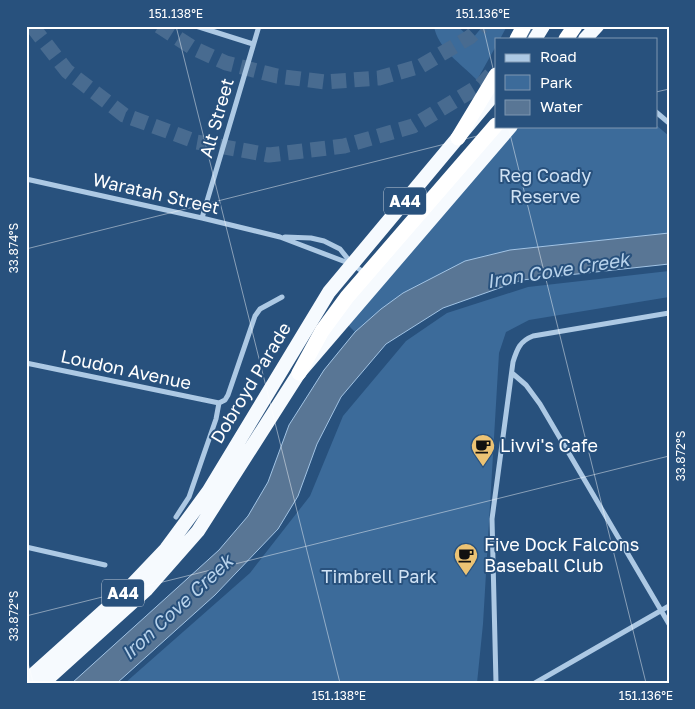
<svg xmlns="http://www.w3.org/2000/svg" width="695" height="709" font-family="'Golos Text',sans-serif">
  <style>
    .green { fill: #3c6b9a }
    .water { fill: #597695; stroke: #a2c4e5 }
    .lines { fill: none; stroke-linecap: round; stroke-linejoin: round }
    .motorway-tunnel { stroke: #486b90; stroke-width: 15; stroke-dasharray: 15 8; stroke-linecap: butt }
    .minor { stroke: #adc9e4; stroke-width: 5 }
    .trunk { stroke: #f6fafe; stroke-width: 14 }
    .motorway { stroke: #fff; stroke-width: 15 }
    .ticks { fill: none; stroke: #fff; stroke-width: 1; stroke-opacity: 0.45 }
    .labels { text-anchor: middle; stroke-width: 4; stroke-linejoin: round; paint-order: stroke }
    .shield { fill: #28517d; stroke: #becbd8; stroke-width: 1 }
    .shield-label { font-size: 16px; font-weight: bold; fill: #fff }
    .street-label { font-size: 18px; fill: #fff; stroke: #28517d }
    .park-label { font-size: 18px; fill: #d0e2f4; stroke: #28517d }
    .poi-label { font-size: 18px; fill: #fff; stroke: #28517d; text-anchor: start }
    .water-label { font-size: 19px; font-style: italic; fill: #b8d3ec; stroke: #28517d }
    .neatline { fill: none; stroke: #fff; stroke-width: 2 }
    .ticks-label { font-size: 12px; text-anchor: middle; fill: #fff }
  </style>
  <rect width="100%" height="100%" fill="#28517d"/>
  <path class="green" d="M434,26H457L472,39L483,26H507L500,39H496V46L477,80C462,65 437,48 434,26Z
    M656,125L669,136V233L510,250L403,293L355,332L347,324L517,126Z
    M669,271V297L529,320L506,332L499,353L483,624L477,683H125L250,573L310,496L343,416L406,341L447,313L528,287Z"/>
  <path class="water" d="M669,233V264L522,280L443,308L386,344L341,397L317,444L298,496L278,529L215,595L117,683H72L219,550L248,516L268,482L289,425L324,370L355,332L381,309L403,293L465,261L510,250Z"/>
  <g class="lines">
    <path class="motorway-tunnel" d="M32,26L67,71L124,115L197,142L269,155L344,146L413,126L481,85L495,70
      M159,26L193,48L226,63L277,76L325,82L379,78L421,66L470,37L482,26
      M525,39L535,26"/>
    <path class="minor" d="M196,26L253,44
      M656,112L669,123
      M26,179L202,218L280,237L351,264
      M202,218L259,26
      M285,237L311,238L324,241L340,249L352,264L366,274
      M26,363L219,403
      M512,373L526,385L540,404L669,624
      M176,517L189,497L216,419L219,403L225,400L228,395L255,316L260,309L282,297
      M26,547L105,565
      M496,683L492,519L513,362C517,349 520,341 533,336L669,313
      M535,683L669,606"/>
    <path class="trunk" d="M535,39L543,26
      M585,39L597,26
      M26,681L125,592L166,549L208,492L329,292L496,92
      M43,683L147,589L198,531L299,373L511,126"/>
    <path class="motorway" d="M517,39L524,26
      M566,39L575,26
      M458,138L496,75
      M299,373L322,331L347,297L496,125"/>
  </g>
  <path class="ticks" d="M176,26L340,683M483,26L496,81M656,92L669,89M508,126L646,683M26,249L517,126M26,616L669,456M26,655L33,683"/>
  <defs>
    <g id="cafe-pin" transform="scale(1.25)"><path d="M0 17L-7.5 6A9.5 9.5 0 1 1 7.5 6Z" fill="#ecc374" stroke="#28517d"/><path d="M-5.5-4.5H6V0H3Q3 3.5 0 3.5H-2.5Q-5.5 3.5-5.5 0ZM3-3.2v2h1.7v-2ZM-6 4.5H4V6H-6Z" fill="#111"/></g>
  </defs>
  <g fill-rule="evenodd">
    <use href="#cafe-pin" x="483" y="446"/>
    <use href="#cafe-pin" x="466" y="555"/>
  </g>
  <g class="labels">
    <g class="shield">
      <rect x="384" y="187.5" width="42" height="27" rx="4"/>
      <rect x="102" y="579.5" width="42" height="27" rx="4"/>
    </g>
    <g class="shield-label">
      <text x="405" y="207">A44</text>
      <text x="123" y="599">A44</text>
    </g>
    <g class="street-label">
      <text transform="translate(217 118) rotate(-74)" y="6">Alt Street</text>
      <text transform="translate(156 194) rotate(13)" y="6">Waratah Street</text>
      <text transform="translate(126 370) rotate(12)" y="6">Loudon Avenue</text>
      <text transform="translate(251 383) rotate(-59)" y="6">Dobroyd Parade</text>
    </g>
    <g class="park-label">
      <text x="545" y="182">Reg Coady<tspan x="545" dy="21">Reserve</tspan></text>
      <text x="379" y="583">Timbrell Park</text>
    </g>
    <g class="poi-label">
      <text x="500" y="452">Livvi's Cafe</text>
      <text x="484" y="551">Five Dock Falcons<tspan x="484" dy="21">Baseball Club</tspan></text>
    </g>
    <g class="water-label">
      <text transform="translate(558 270) rotate(-9)" y="7">Iron Cove Creek</text>
      <text transform="translate(177 607) rotate(-43)" y="7">Iron Cove Creek</text>
    </g>
  </g>
  <rect width="695" height="709" fill="none" stroke="#28517d" stroke-width="55"/>
  <rect x="495" y="38" width="162" height="90" fill="#28517d" stroke="#7e97b1"/>
  <rect x="505" y="54" width="25" height="8" fill="#adc9e4" stroke="#7e97b1"/>
  <text x="540" y="62" font-size="15" fill="#ffffff">Road</text>
  <rect x="505" y="75" width="25" height="15" fill="#3c6b9a" stroke="#7e97b1"/>
  <text x="540" y="88" font-size="15" fill="#ffffff">Park</text>
  <rect x="505" y="100" width="25" height="15" fill="#597695" stroke="#7e97b1"/>
  <text x="540" y="112" font-size="15" fill="#ffffff">Water</text>
  <rect x="28" y="28" width="640" height="654" class="neatline"/>
  <g class="ticks-label">
    <text x="176" y="18">151.138°E</text>
    <text x="483" y="18">151.136°E</text>
    <text transform="translate(14 248) rotate(-90)" y="4">33.874°S</text>
    <text transform="translate(681 456) rotate(-90)" y="4">33.872°S</text>
    <text transform="translate(14 616) rotate(-90)" y="4">33.872°S</text>
    <text x="339" y="700">151.138°E</text>
    <text x="646" y="700">151.136°E</text>
  </g>
</svg>
